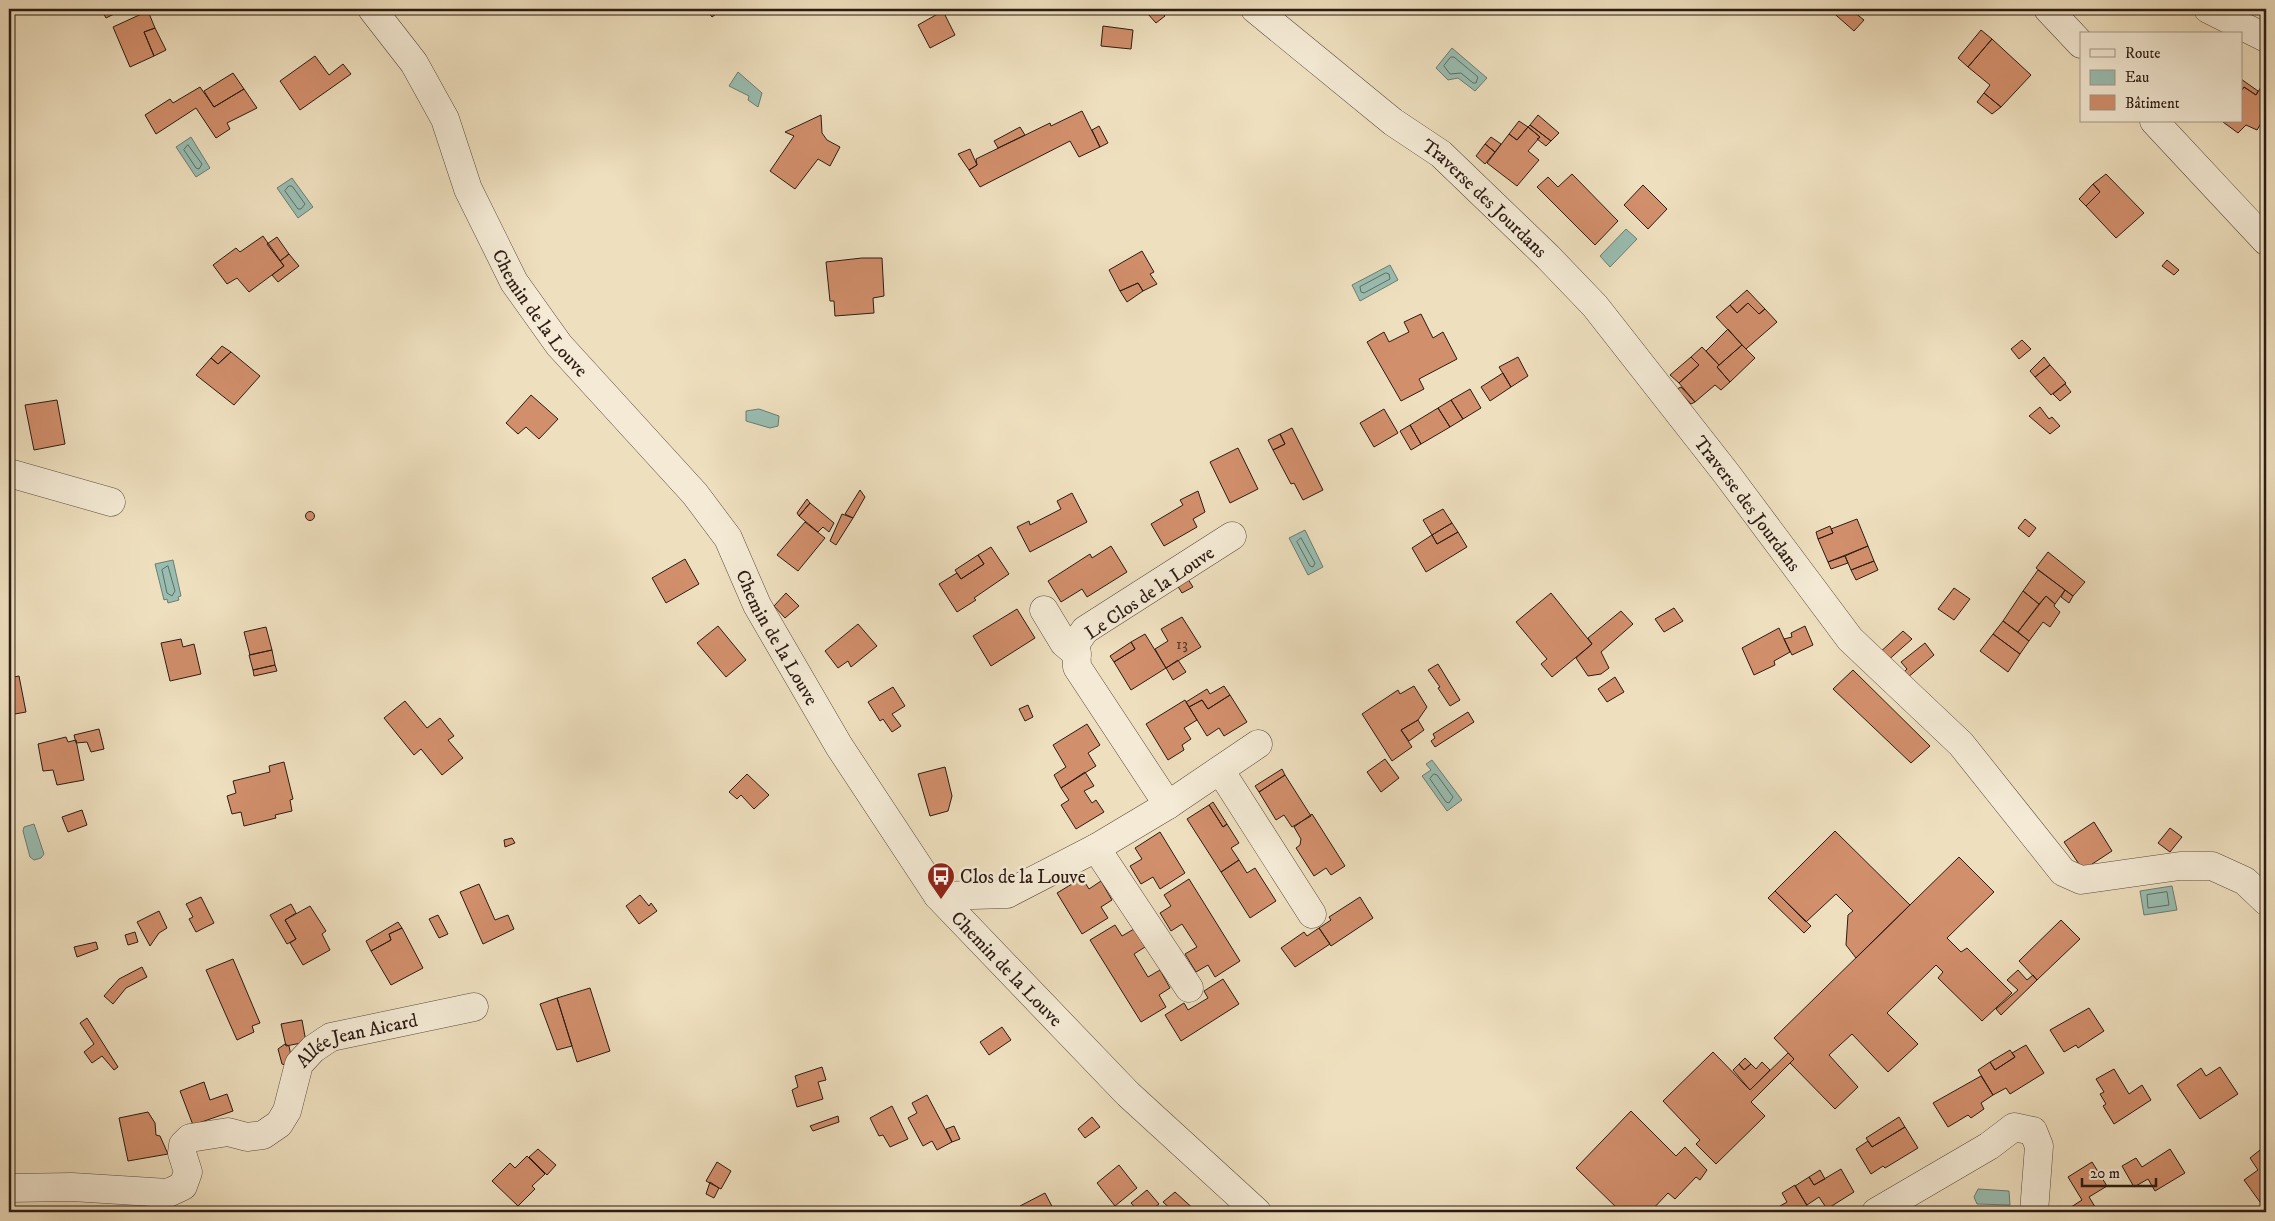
<svg xmlns="http://www.w3.org/2000/svg" width="2275" height="1221" font-family="'IM FELL DW Pica',serif">
  <style>
    .water { fill: #99bdb1; stroke: #6d7c72 }
    .lines { fill: none; stroke-linecap: round; stroke-linejoin: round }
    .shore { stroke: #626c62; stroke-width: 1 }
    .building { fill: #d28f6c; stroke: #2b1b14 }
    .minor-casing { stroke: #5c4c3e; stroke-width: 29 }
    .tertiary-casing { stroke: #5c4c3e; stroke-width: 29 }
    .minor { stroke: #f4ead5; stroke-width: 28 }
    .tertiary { stroke: #f4ead5; stroke-width: 28 }
    .labels { text-anchor: middle; stroke-width: 5; stroke-linejoin: round; paint-order: stroke }
    .number-label { font-size: 16px; fill: #55382a }
    .street-label { font-size: 19px; fill: #2b1b14; stroke: #f4ead5 }
    .poi-label { font-size: 19px; fill: #2b1b14; stroke: #f4ead5; text-anchor: start }
  </style>
  <rect width="100%" height="100%" fill="#eedfbe"/>
  <filter id="stains"><feTurbulence type="fractalNoise" baseFrequency=".004" numOctaves="4"/><feColorMatrix values="0 0 0 0 .2 0 0 0 0 .09 0 0 0 0 .02 0 0 0 .5 -.17"/></filter>
  <radialGradient id="worn" r=".72"><stop offset=".6" stop-color="#630" stop-opacity="0"/><stop offset="1" stop-color="#630" stop-opacity=".3"/></radialGradient>
  <path class="water" d="M1452,48L1487,78L1475,91L1458,78L1448,80L1436,68Z
    M738,72L762,93L758,107L748,100L749,96L729,86Z
    M191,137L210,168L196,177L176,147Z
    M292,178L313,207L298,218L277,188Z
    M1626,229L1637,239L1610,267L1600,256Z
    M1390,265L1398,280L1360,301L1352,285Z
    M759,409L779,416L778,426L770,428L746,421V411Z
    M1305,530L1323,567L1308,575L1289,538Z
    M173,560L181,596L178,597L179,600L168,603L167,599L164,600L155,564Z
    M1432,760L1462,800L1447,811L1422,776L1431,770L1426,764Z
    M34,824L44,854L41,858L34,860L30,857L23,831L24,827Z
    M2172,886L2177,910L2144,915L2140,891Z
    M1978,1189L2009,1191L2010,1205L1977,1204L1974,1197Z"/>
  <g class="lines">
    <path class="shore" d="M1451,57H1454L1478,77L1476,83H1473L1461,73L1450,74L1444,66Z
      M188,145L202,164L199,169L196,168L184,150Z
      M289,186H292L305,204L301,209H298L285,191Z
      M1386,273L1389,274L1390,279L1364,293L1361,292L1360,287Z
      M1301,538L1315,563L1313,567L1310,566L1297,542Z
      M168,566L175,591L172,596L167,593L162,570Z
      M1434,774L1437,775L1453,797L1449,803L1446,802L1430,779Z
      M2167,892L2169,905L2148,908L2147,895Z"/>
  </g>
  <path class="building" d="M101,9H121L122,10L106,18Z
    M706,9H723L712,17Z
    M1153,9H1159L1165,16L1156,23L1147,13Z
    M1829,9H1850L1864,20L1854,31Z
    M148,11L155,28L144,32L154,56L130,67L113,27Z
    M943,11L955,35L930,48L918,25Z
    M1103,26L1133,30L1131,49L1101,46Z
    M155,28L166,50L154,56L144,32Z
    M1981,30L1992,39L1968,67L1958,58Z
    M1992,39L2031,75L2001,107L1984,93L1990,85L1968,67Z
    M315,56L329,75L343,64L351,74L300,110L280,81Z
    M233,73L244,89L214,107L204,91Z
    M2241,79L2258,91L2256,95L2244,87L2241,91Z
    M2263,84L2266,87V115L2257,130L2246,125L2238,133L2223,122L2241,121V91L2244,87L2256,95Z
    M200,87L214,107L244,89L257,108L227,123L230,129L216,138L196,108L156,134L145,115L170,99L173,103Z
    M1984,93L2001,107L1992,114L1977,102Z
    M1082,111L1100,147L1079,157L1070,141L980,187L969,170L977,165L976,159L1050,123L1051,126Z
    M821,115L822,133L827,140L840,147L830,166L818,159L795,189L770,171L794,136L785,132Z
    M1538,115L1559,133L1551,141L1530,125Z
    M1519,121L1528,127L1517,140L1509,134Z
    M1530,125L1551,141L1546,146L1537,139L1540,137L1528,127Z
    M1099,126L1108,143L1100,147L1092,130Z
    M1020,127L1025,135L998,148L994,141Z
    M1528,127L1540,137L1528,151L1539,160L1517,186L1487,163L1509,134L1517,140Z
    M1491,137L1501,144L1495,152L1485,144Z
    M1485,144L1495,152L1485,164L1476,156Z
    M970,149L977,165L969,170L958,154Z
    M1572,174L1618,221L1595,245L1537,187L1548,177L1558,187Z
    M2106,174L2144,213L2116,238L2086,206L2100,192L2093,184Z
    M2093,184L2100,192L2086,206L2079,199Z
    M1643,185L1667,209L1648,229L1624,205Z
    M263,236L284,266L249,292L237,278L227,284L213,265L236,248L240,252Z
    M277,237L289,254L280,261L267,244Z
    M1142,251L1154,272L1150,274L1157,284L1143,291L1138,283L1120,291L1109,270Z
    M289,254L299,266L278,282L272,275L284,266L280,261Z
    M862,258H882L884,296L873,298L874,313L835,316L834,301H830L826,262Z
    M2167,260L2179,270L2174,275L2162,266Z
    M1138,283L1143,291L1127,302L1120,291Z
    M1747,290L1765,309L1759,314L1748,303L1737,313L1730,305Z
    M1748,303L1759,314L1765,309L1777,322L1746,349L1716,317L1730,305L1737,313Z
    M1421,314L1433,338L1443,332L1457,359L1419,379L1424,389L1401,401L1367,342L1384,332L1389,342L1409,332L1404,322Z
    M1728,329L1742,345L1719,365L1706,351Z
    M2022,340L2031,349L2019,359L2011,349Z
    M1742,345L1755,358L1730,382L1717,367Z
    M222,346L231,352L218,364L211,358Z
    M1702,347L1719,365L1717,367L1730,382L1721,390L1715,385L1695,402L1679,383L1699,365L1691,357Z
    M231,352L260,376L234,405L196,375L211,358L218,364Z
    M1518,357L1528,376L1511,387L1499,367Z
    M1691,357L1699,365L1679,383L1670,375Z
    M2044,357L2050,365L2035,377L2030,371Z
    M2050,365L2066,383L2051,395L2035,377Z
    M1503,373L1511,387L1490,401L1481,387Z
    M2065,384L2071,392L2060,401L2053,394Z
    M1681,387L1695,402L1691,404L1677,389Z
    M1470,389L1481,408L1463,419L1451,400Z
    M531,395L558,419L539,439L526,427L518,434L506,423Z
    M57,400L65,444L34,450L25,405Z
    M1451,400L1463,419L1450,427L1438,408Z
    M2040,407L2049,419L2052,417L2060,426L2050,434L2029,416Z
    M1438,408L1450,427L1421,444L1410,425Z
    M1384,409L1398,433L1374,447L1360,423Z
    M1410,425L1421,444L1411,450L1400,431Z
    M1292,428L1323,490L1303,500L1294,483L1291,484L1273,450L1285,444L1280,434Z
    M1280,434L1285,444L1273,450L1268,440Z
    M1238,448L1258,489L1230,503L1210,462Z
    M860,490L865,497L853,518L845,514Z
    M1198,491L1205,512L1193,519L1197,527L1164,546L1151,524L1183,505L1180,500Z
    M1072,493L1087,522L1030,552L1017,527L1029,521L1030,525L1061,509L1057,501Z
    M807,499L810,503L799,516L797,513Z
    M810,503L834,523L829,532L823,527L818,532L799,516Z
    M1443,509L1452,523L1432,535L1423,520Z
    M305.5 516a4.5 4.5 0 1 1 9 0a4.5 4.5 0 1 1-9 0Z
    M842,514L853,518L836,545L830,541Z
    M1857,519L1868,546L1828,562L1818,539L1833,533L1831,529Z
    M2025,519L2036,528L2029,537L2018,528Z
    M805,522L825,538L798,571L777,555Z
    M1452,523L1458,532L1437,544L1432,535Z
    M1830,526L1833,533L1818,539L1816,532Z
    M1458,532L1467,547L1426,572L1412,548L1432,535L1437,544Z
    M1111,546L1127,572L1087,597L1082,589L1061,602L1048,581L1090,554L1092,558Z
    M1868,546L1874,561L1851,570L1845,556Z
    M991,547L1009,574L974,598L976,600L957,612L939,584L957,573L961,579L984,564L978,555Z
    M2048,552L2085,582L2073,596L2036,568Z
    M978,555L984,564L961,579L955,570Z
    M1845,556L1848,563L1831,569L1828,562Z
    M685,559L699,584L666,603L652,578Z
    M1874,561L1878,570L1856,580L1851,570Z
    M2038,570L2065,590L2055,604L2046,596L2039,604L2023,591Z
    M1184,573L1193,587L1182,593L1174,580Z
    M1954,588L1970,599L1954,620L1938,609Z
    M2065,590L2073,596L2069,603L2061,597Z
    M2023,591L2039,604L2018,632L2003,621Z
    M786,593L799,606L785,618L774,606Z
    M1551,593L1592,644L1552,677L1541,664L1547,659L1516,622Z
    M2046,596L2055,604L2054,606L2060,612L2050,627L2043,622L2029,641L2018,632Z
    M1674,608L1683,621L1664,632L1655,619Z
    M1017,609L1035,638L991,666L973,636Z
    M1621,611L1633,624L1601,652L1609,668L1601,674L1588,676L1576,658L1592,644L1588,638Z
    M1182,617L1201,647L1166,668L1155,649L1168,641L1161,629Z
    M2003,621L2029,641L2020,654L1993,634Z
    M858,624L877,646L851,667L848,661L838,668L825,651Z
    M718,626L746,660L726,677L697,643Z
    M1805,626L1813,645L1792,655L1784,639L1792,637L1791,633Z
    M266,627L272,650L250,655L244,632Z
    M1779,628L1790,652L1774,661L1775,665L1754,675L1742,648Z
    M1903,631L1912,639L1885,663L1877,655Z
    M1145,634L1166,668L1131,690L1114,662L1135,649L1131,642Z
    M1993,634L2020,654L2008,672L1980,651Z
    M181,639L183,647L194,644L201,674L170,681L161,643Z
    M1131,642L1135,649L1114,662L1110,656Z
    M1925,643L1934,655L1907,678L1904,672L1907,669L1901,662Z
    M272,650L275,665L253,670L249,655Z
    M1178,660L1186,672L1173,680L1166,668Z
    M1438,664L1460,700L1450,706L1438,688L1440,687L1428,670Z
    M275,665L277,671L254,676L253,670Z
    M1853,670L1930,746L1911,763L1833,689Z
    M19,676L26,712L9,715V678Z
    M1615,677L1624,692L1607,702L1598,689Z
    M1224,686L1230,695L1208,709L1202,700L1189,707L1186,702L1207,689L1210,694Z
    M1414,686L1427,707L1418,720L1401,730L1412,747L1392,761L1362,714L1398,690L1400,694Z
    M893,687L905,706L892,714L901,726L892,732L883,719L880,721L868,702Z
    M1230,695L1247,722L1224,736L1219,728L1207,736L1189,707L1202,700L1208,709Z
    M1185,700L1197,720L1184,728L1191,739L1182,745L1184,750L1168,760L1146,724Z
    M405,701L427,728L440,718L454,736L448,740L463,758L442,775L421,749L414,755L384,718Z
    M1028,705L1033,717L1025,721L1019,709Z
    M1468,712L1474,722L1435,747L1431,741L1435,738L1433,734Z
    M1418,720L1424,730L1409,741L1401,730Z
    M1087,724L1100,745L1088,753L1096,766L1061,788L1054,775L1066,767L1053,745Z
    M99,729L104,749L91,752L87,742L76,743L74,735Z
    M66,737L68,742L76,740L84,780L57,785L53,770L43,771L38,744Z
    M1385,759L1399,778L1381,792L1367,772Z
    M284,762L293,799L290,800L292,811L275,815L276,818L244,826L241,812L232,814L227,796L236,793L233,781L270,772L269,766Z
    M945,767L952,796L948,811L930,816L918,774Z
    M1282,769L1285,775L1259,792L1255,786Z
    M1085,772L1094,786L1084,791L1092,803L1096,800L1104,812L1076,829L1061,805L1069,800L1061,788Z
    M747,774L769,795L754,809L741,795L737,799L729,792Z
    M1285,775L1311,816L1292,827L1284,815L1276,820L1259,792Z
    M1213,802L1227,824L1223,827L1209,805Z
    M1209,805L1223,827L1227,824L1239,843L1231,848L1239,860L1221,872L1187,819Z
    M82,810L87,825L68,832L62,817Z
    M1312,814L1345,866L1331,875L1326,868L1314,876L1296,848L1300,845L1301,839L1294,827Z
    M2094,822L2112,851L2083,870L2064,842Z
    M2170,828L2182,837L2170,852L2158,843Z
    M1835,831L1910,905L1856,958L1846,945L1848,915L1853,911L1836,894L1806,922L1775,891Z
    M1160,832L1185,873L1160,889L1153,877L1141,884L1130,866L1142,859L1135,848Z
    M512,838L515,843L505,847L504,840Z
    M1959,857L1994,892L1947,938L1961,952L1967,948L2012,993L1982,1021L1938,978L1943,972L1936,965L1887,1013L1918,1044L1888,1072L1852,1034L1829,1055L1858,1087L1835,1109L1790,1063L1794,1059L1774,1038Z
    M1239,860L1247,873L1255,868L1276,901L1250,918L1221,872Z
    M1082,878L1089,889L1101,881L1112,900L1101,907L1108,918L1082,934L1057,893Z
    M1189,879L1240,961L1215,977L1208,965L1196,972L1185,954L1197,947L1182,924L1171,931L1160,913L1171,906L1164,895Z
    M479,884L495,920L508,915L514,929L483,944L460,892Z
    M1775,891L1811,926L1804,933L1768,898Z
    M640,895L649,906L651,903L657,911L639,924L626,906Z
    M201,897L214,923L196,932L189,919L193,917L186,904Z
    M1360,897L1373,918L1331,946L1319,928L1331,920L1329,917Z
    M291,904L296,913L285,920L296,939L287,944L270,915Z
    M310,906L326,931L322,934L330,950L303,965L290,943L296,939L285,920Z
    M159,911L167,928L159,933L150,946L137,922Z
    M438,915L448,934L439,938L429,919Z
    M2061,920L2080,939L2037,980L2019,961Z
    M398,922L402,928L389,934L391,940L371,951L366,941Z
    M1115,925L1122,936L1134,929L1145,947L1134,954L1148,977L1160,970L1170,988L1159,995L1166,1007L1141,1022L1090,940Z
    M402,928L423,968L391,985L371,951L391,940L389,934Z
    M1319,928L1330,944L1295,967L1281,948L1304,932L1307,936Z
    M135,932L138,942L128,945L125,935Z
    M96,942L98,949L77,957L74,947Z
    M233,959L260,1023L252,1026L254,1032L237,1040L206,970Z
    M142,967L147,977L126,988L113,1004L104,996L119,979Z
    M2018,970L2027,980L2033,975L2037,980L2001,1015L1996,1009L2018,990L2007,980Z
    M1223,979L1239,1004L1181,1041L1165,1015L1184,1003L1188,1010L1208,998L1204,991Z
    M590,988L610,1051L577,1062L557,998Z
    M557,998L572,1046L557,1050L540,1004Z
    M2089,1008L2104,1031L2078,1048L2076,1045L2064,1052L2050,1030Z
    M87,1018L118,1067L114,1070L102,1056L92,1063L84,1052L94,1044L80,1023Z
    M302,1020L306,1042L286,1046L281,1024Z
    M1002,1027L1011,1040L989,1055L980,1042Z
    M285,1044L289,1046L291,1056L289,1066L282,1064L278,1049Z
    M2026,1045L2044,1073L2010,1094L2006,1088L1993,1095L1978,1070L1990,1062L1995,1070L2015,1057L2012,1053Z
    M2010,1050L2015,1057L1995,1070L1990,1062Z
    M1713,1052L1750,1090L1788,1053L1794,1059L1751,1102L1765,1116L1716,1164L1696,1144L1700,1140L1663,1101Z
    M1745,1058L1751,1064L1744,1070L1739,1064Z
    M1762,1062L1770,1070L1750,1090L1733,1070L1739,1064L1744,1070L1751,1064L1756,1069Z
    M822,1067L826,1080L818,1082L823,1099L797,1107L792,1090L798,1087L795,1076Z
    M2220,1067L2238,1094L2200,1119L2177,1085L2201,1068L2206,1076Z
    M2114,1069L2129,1094L2142,1085L2151,1100L2114,1124L2103,1106L2106,1104L2100,1094L2104,1092L2096,1079Z
    M1981,1076L1993,1095L1981,1103L1984,1109L1971,1118L1968,1115L1948,1127L1933,1103Z
    M204,1082L210,1100L227,1094L233,1111L193,1125L180,1091Z
    M927,1095L952,1142L937,1150L932,1141L923,1146L908,1118L917,1113L912,1103Z
    M892,1106L908,1139L890,1147L883,1135L879,1136L870,1118Z
    M1631,1111L1676,1156L1685,1147L1707,1170L1700,1180L1696,1177L1675,1199L1668,1193L1650,1212H1621L1576,1168Z
    M148,1112L155,1123L156,1135L160,1136L168,1154L128,1161L119,1118Z
    M838,1116L839,1122L813,1131L810,1126Z
    M1092,1117L1100,1127L1085,1138L1078,1129Z
    M1899,1117L1905,1127L1872,1147L1866,1138Z
    M954,1126L960,1139L952,1142L946,1129Z
    M1905,1127L1918,1148L1885,1168L1883,1166L1871,1174L1856,1149L1868,1141L1872,1147Z
    M538,1149L556,1165L547,1175L529,1157Z
    M2170,1149L2185,1173L2155,1191L2148,1179L2134,1187L2122,1166L2136,1158L2142,1167Z
    M2260,1150L2266,1159L2265,1209L2244,1180L2258,1170L2250,1158Z
    M527,1156L545,1174L532,1186L535,1189L518,1206L492,1181L510,1163L515,1168Z
    M717,1162L731,1171L721,1189L706,1181Z
    M2092,1162L2107,1186L2089,1197L2097,1210L2093,1212H2067L2068,1209L2082,1200L2068,1177Z
    M1119,1165L1137,1188L1115,1206L1097,1183Z
    M1841,1169L1854,1192L1827,1209L1819,1197L1807,1205L1795,1186L1809,1177L1814,1185Z
    M1820,1170L1825,1179L1814,1185L1809,1177Z
    M710,1182L719,1188L714,1198L706,1194Z
    M1795,1185L1810,1211L1770,1212L1787,1202L1782,1193Z
    M1147,1190L1159,1204L1149,1212H1139L1131,1203Z
    M1175,1192L1197,1212H1174L1163,1202Z
    M1045,1193L1055,1212H1024L1020,1206Z"/>
  <g class="lines">
    <g class="minor-casing">
      <g id="minor">
        <path id="s1" d="M372,9L414,63L445,119L468,189L514,282L559,345L695,494L728,538L757,605L839,746L938,896L1128,1094L1257,1212"/>
        <path id="s2" d="M1255,9L1393,122L1441,154L1548,257L1595,306L1726,473L1850,639L1961,744L2063,872L2081,880L2180,866H2212L2245,881L2266,901"/>
        <path d="M2208,9L2266,38"/>
        <path d="M9,473L111,502"/>
        <path d="M1044,610L1064,643L1077,654"/>
        <path d="M1220,770L1312,914"/>
        <path d="M1168,805L1077,667L1076,643L1085,630L1232,536"/>
        <path d="M1096,848L1189,988"/>
        <path d="M938,896L1007,894L1096,848L1168,805L1258,744"/>
        <path id="s3" d="M9,1188L72,1187L168,1193L183,1186L188,1172L182,1153L183,1145L190,1138L228,1132L247,1137L263,1135L279,1124L287,1111L299,1064L313,1049L331,1037L474,1007"/>
        <path d="M1876,1212L1989,1146L2014,1127L2033,1131L2039,1146L2034,1212"/>
      </g>
    </g>
    <g class="tertiary-casing">
      <path id="tertiary" d="M2048,9L2081,44
        M2154,121L2266,241"/>
    </g>
    <use href="#minor" class="minor"/>
    <use href="#tertiary" class="tertiary"/>
  </g>
  <defs>
    <g id="bus-pin" transform="scale(1.4375)"><path d="M0 17L-7.5 6A9.5 9.5 0 1 1 7.5 6Z" fill="#8f2418" stroke="#f4ead5"/><path d="M-5-6H5V4H4V6H2V4H-2V6H-4V4H-5ZM-3.5-4V0h7V-4ZM-3.5 1.2v1.5H-2V1.2ZM2 1.2v1.5H3.5V1.2Z" fill="#fff"/></g>
  </defs>
  <g fill-rule="evenodd">
    <use href="#bus-pin" x="941" y="876"/>
  </g>
  <g class="labels">
    <g class="number-label">
      <text x="1182" y="649">13</text>
    </g>
    <g class="street-label">
      <text dy="7" stroke="none"><textPath href="#s2" startOffset="298">Traverse des Jourdans</textPath></text>
      <text dy="7" stroke="none"><textPath href="#s1" startOffset="350">Chemin de la Louve</textPath></text>
      <text dy="7" stroke="none"><textPath href="#s2" startOffset="702">Traverse des Jourdans</textPath></text>
      <text transform="translate(1149 592) rotate(-34)" y="7">Le Clos de la Louve</text>
      <text dy="7" stroke="none"><textPath href="#s1" startOffset="755">Chemin de la Louve</textPath></text>
      <text dy="7" stroke="none"><textPath href="#s1" startOffset="1160">Chemin de la Louve</textPath></text>
      <text dy="7" stroke="none"><textPath href="#s3" startOffset="451">Allée Jean Aicard</textPath></text>
    </g>
    <g class="poi-label">
      <text x="960" y="883">Clos de la Louve</text>
    </g>
  </g>
  <rect width="2275" height="1221" fill="none" stroke="#eedfbe" stroke-width="30"/>
  <rect x="10" y="10" width="2255" height="1201" fill="none" stroke="#2b1b14" stroke-width="2.5"/>
  <rect x="15" y="15" width="2245" height="1191" fill="none" stroke="#2b1b14"/>
  <rect x="2080" y="32" width="162" height="90" fill="#f4ead5" stroke="#a49788"/>
  <rect x="2090" y="49" width="25" height="8" fill="#f4ead5" stroke="#a49788"/>
  <text x="2125" y="58" font-size="15" fill="#2b1b14">Route</text>
  <rect x="2090" y="70" width="25" height="15" fill="#99bdb1" stroke="#a49788"/>
  <text x="2125" y="82" font-size="15" fill="#2b1b14">Eau</text>
  <rect x="2090" y="95" width="25" height="15" fill="#d28f6c" stroke="#a49788"/>
  <text x="2125" y="108" font-size="15" fill="#2b1b14">Bâtiment</text>
  <path d="M2082 1178v8h74v-8" fill="none" stroke="#2b1b14" stroke-width="2.5"/>
  <text x="2090" y="1178" font-size="15" fill="#2b1b14" stroke="#f4ead5" stroke-width="4" paint-order="stroke">20 m</text>
  <rect width="100%" height="100%" filter="url(#stains)"/>
  <rect width="100%" height="100%" fill="url(#worn)"/>
</svg>
